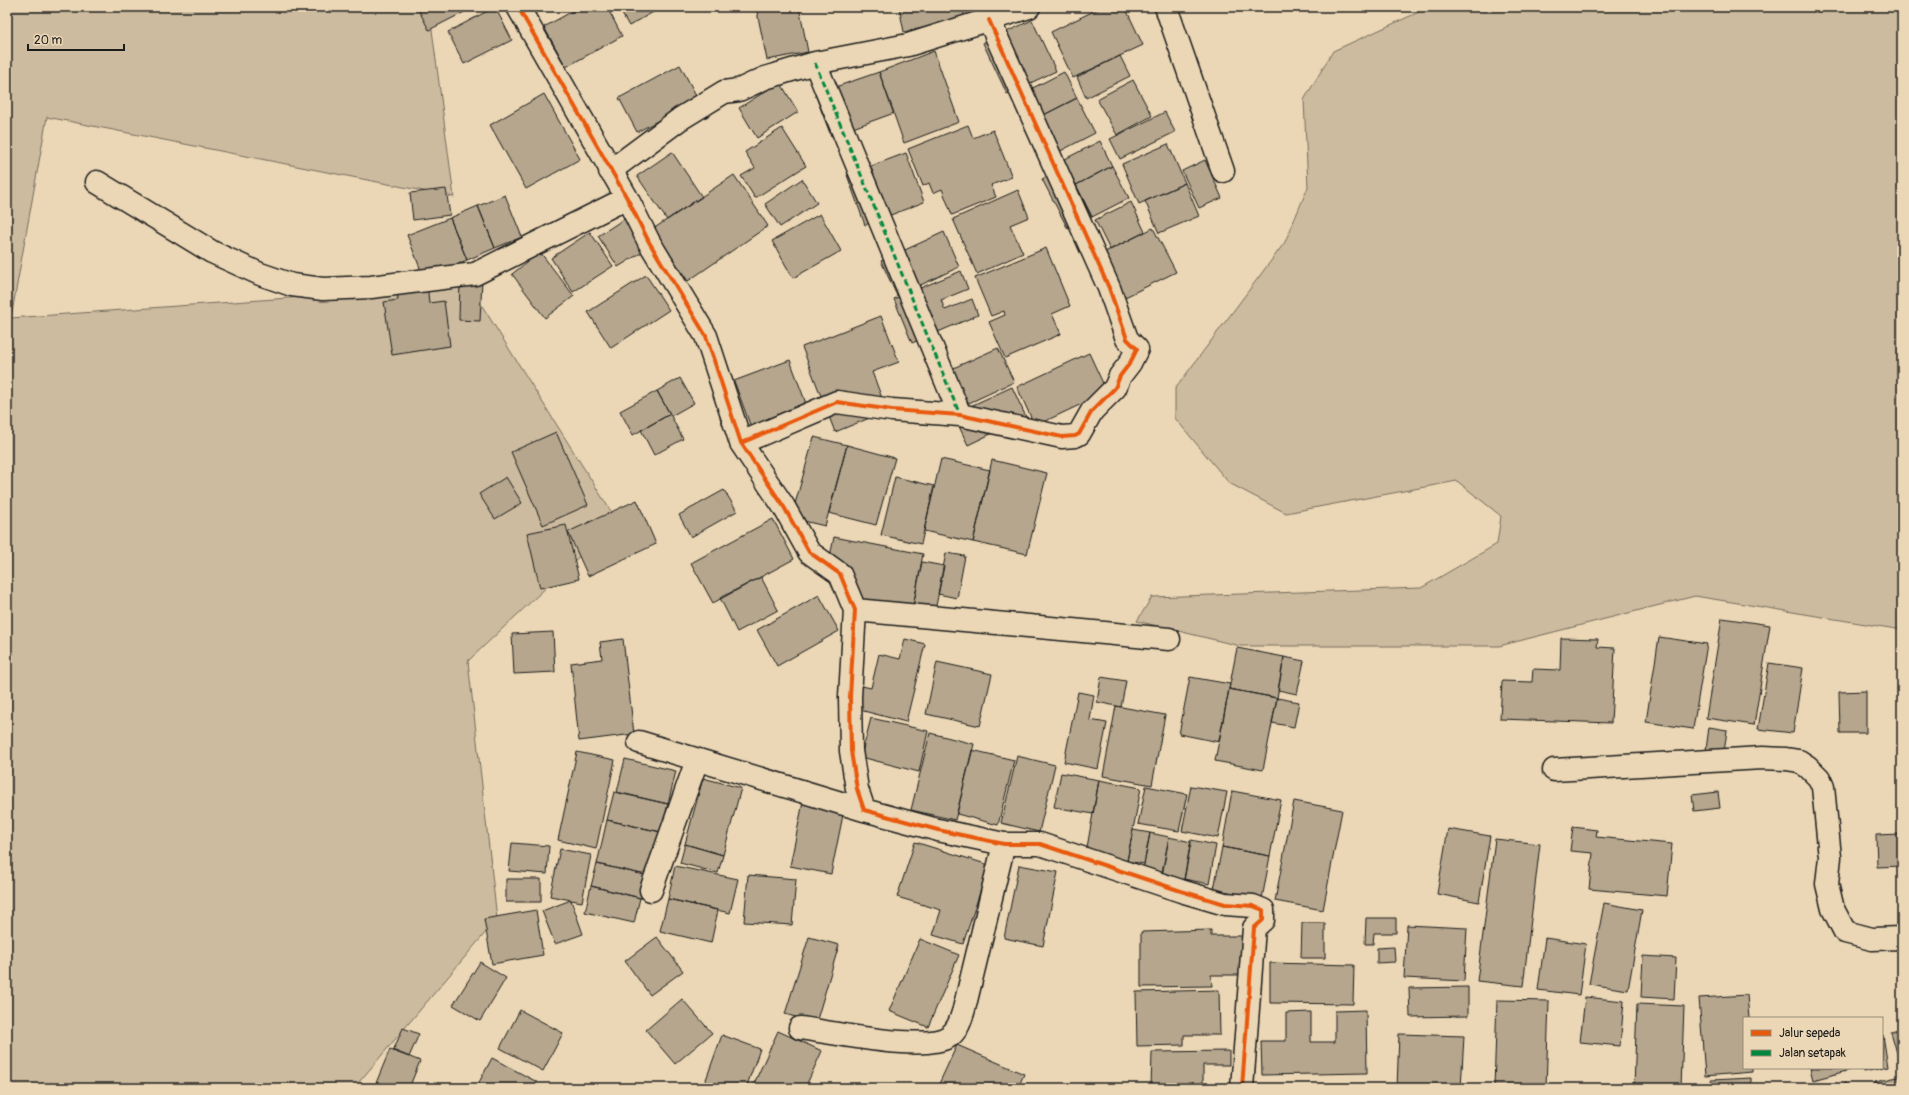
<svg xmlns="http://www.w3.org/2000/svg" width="1909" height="1095" font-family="Pangolin,sans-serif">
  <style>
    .green { fill: #cdbb9f; stroke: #746c5e }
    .building { fill: #b5a68d; stroke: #1c1c1c }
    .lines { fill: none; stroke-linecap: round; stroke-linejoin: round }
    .minor-casing { stroke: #1c1c1c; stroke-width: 25 }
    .minor { stroke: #ebd7b5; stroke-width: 22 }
    .quiet { stroke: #00873e; stroke-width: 3; stroke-dasharray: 6 3; stroke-linecap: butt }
    .cycleway-casing { stroke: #ebd7b5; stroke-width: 6 }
    .cycleway { stroke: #e8590c; stroke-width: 4 }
  </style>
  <rect width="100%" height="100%" fill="#ebd7b5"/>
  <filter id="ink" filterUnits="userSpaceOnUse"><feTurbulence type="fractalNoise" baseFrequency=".025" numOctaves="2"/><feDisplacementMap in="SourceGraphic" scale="8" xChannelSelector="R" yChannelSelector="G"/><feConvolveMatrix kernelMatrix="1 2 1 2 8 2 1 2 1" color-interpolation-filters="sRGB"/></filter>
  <g filter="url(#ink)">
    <path class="green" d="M7,7H429L454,197L47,117L11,318L469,285L617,521L468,661L497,919L354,1088H7Z
      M1430,7H1902V630L1695,596L1499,646H1240L1137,621L1152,597L1421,588L1497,544L1501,516L1457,481L1286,513L1229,483L1175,418V389L1285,242L1308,187L1304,100L1333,51Z"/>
    <path class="building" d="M417,7H474L429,30Z
      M495,7L512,40L464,64L448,32Z
      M580,7H607L622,36L566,67L544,27Z
      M618,7H662L629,26Z
      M756,7H799L808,52L767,60Z
      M899,7H963L965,19L904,32Z
      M1102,7H1125L1143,45L1073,78L1051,32Z
      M1032,20L1056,71L1007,94L983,43Z
      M934,51L959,122L904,143L879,72Z
      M1120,56L1130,76L1086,98L1077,77Z
      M680,65L698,99L637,132L619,98Z
      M879,72L894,113L831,136L815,94Z
      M1064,72L1077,98L1028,123L1015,97Z
      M1133,80L1152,116L1117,135L1097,99Z
      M780,82L798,112L757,138L739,108Z
      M544,94L580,159L526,189L490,125Z
      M1077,98L1095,133L1047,158L1028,123Z
      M1165,112L1175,132L1120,159L1110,139Z
      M968,125L973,138L993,130L1012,177L991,185L996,197L952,215L942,189L933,193L929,183L923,186L908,149Z
      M782,128L806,166L755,198L741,176L755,168L745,152Z
      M1100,141L1112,166L1076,185L1063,160Z
      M1168,144L1185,183L1139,204L1122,164Z
      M672,152L702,197L667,220L637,176Z
      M906,153L924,202L865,225L847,175Z
      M1205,160L1222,198L1199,208L1182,171Z
      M1112,166L1129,198L1092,217L1076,185Z
      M1067,167L1092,217L1068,229L1042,179Z
      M734,175L768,226L688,281L653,229Z
      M802,179L817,203L780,227L765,204Z
      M1185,183L1199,216L1159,233L1145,201Z
      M446,189L450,215L413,220L410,193Z
      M1018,190L1029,217L1010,225L1023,253L977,274L953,219Z
      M505,195L522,237L495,248L478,206Z
      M1131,202L1145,232L1110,250L1095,220Z
      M478,206L495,248L467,260L450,218Z
      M820,214L841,251L793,278L772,241Z
      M450,218L467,260L424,278L407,235Z
      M624,219L644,251L618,267L598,236Z
      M1153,228L1176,272L1113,303L1091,259Z
      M590,232L613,266L573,292L551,258Z
      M944,232L959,267L897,296L881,261Z
      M1046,248L1070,306L1052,314L1061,334L1005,358L989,322L1005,315L1004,311L991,316L975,278Z
      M540,252L574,296L545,318L512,274Z
      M961,271L968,289L941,300L945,310L972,299L978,315L912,343L894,299Z
      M646,275L669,310L611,348L588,312Z
      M460,279L482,280L480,321L459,320Z
      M427,284L429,303L444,301L450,346L392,355L384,302L398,300L397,289Z
      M881,316L899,362L872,372L887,411L835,432L802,347Z
      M998,348L1014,382L956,409L940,374Z
      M1089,353L1107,392L1035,426L1017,387Z
      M790,360L808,409L752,430L734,381Z
      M680,378L694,403L671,416L657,391Z
      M1012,387L1026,417L968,445L953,414Z
      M657,391L670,414L633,435L620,411Z
      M670,414L683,439L654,455L641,430Z
      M556,432L588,505L543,525L511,452Z
      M814,437L847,445L825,526L791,518Z
      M847,445L895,458L876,525L829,513Z
      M941,459L990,470L973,542L924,531Z
      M992,460L1047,473L1027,554L973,542Z
      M506,477L522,503L495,519L479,494Z
      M895,477L934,486L921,544L881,535Z
      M724,490L737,511L691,537L679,515Z
      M637,500L656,544L588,576L568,532Z
      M773,519L794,559L713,603L691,563Z
      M566,525L579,579L540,588L527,533Z
      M834,537L923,554L913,607L845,602L827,571Z
      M946,553L965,556L957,598L938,594Z
      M922,562L944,566L935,611L913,607Z
      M761,577L778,610L737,632L720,598Z
      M819,595L839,631L777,666L757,630Z
      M1722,618L1770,625L1754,725L1706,718Z
      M553,632L555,672L514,674L512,634Z
      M1659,637L1707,644L1693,729L1646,722Z
      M1561,638L1598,639L1597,647L1615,648L1611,723L1500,719L1502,681L1532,682L1533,669L1560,670Z
      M623,639L634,734L579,741L571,663L602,659L600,642Z
      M905,639L925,644L906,722L856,709L862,686L871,688L879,654L900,659Z
      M1237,648L1284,657L1277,698L1229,689Z
      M1284,657L1304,661L1297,694L1278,690Z
      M937,662L992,674L980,726L926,714Z
      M1769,663L1803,668L1793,733L1758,729Z
      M1101,677L1126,681L1121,707L1097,702Z
      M1190,677L1230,684L1219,742L1179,734Z
      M1229,689L1277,698L1263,770L1215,761Z
      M1866,691V733H1840L1839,692Z
      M1078,692L1094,695L1090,720L1107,723L1098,769L1064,762Z
      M1277,698L1299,702L1294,727L1272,723Z
      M1116,706L1165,715L1152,785L1103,776Z
      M871,718L928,731L919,772L861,757Z
      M1709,727L1727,730L1724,753L1706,750Z
      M930,733L974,744L955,820L911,810Z
      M972,750L1014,760L998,825L957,814Z
      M577,752L615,760L596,849L558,840Z
      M1017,756L1055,765L1039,832L1001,823Z
      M625,759L676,771L668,804L617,792Z
      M1061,773L1099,780L1093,814L1054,807Z
      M703,778L741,788L723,855L685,844Z
      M1099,780L1141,788L1127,861L1086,853Z
      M1146,786L1187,794L1179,831L1138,824Z
      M1191,786L1227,792L1218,838L1182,831Z
      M1232,791L1281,800L1270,856L1222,847Z
      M614,792L668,804L661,832L607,820Z
      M1718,792L1720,808L1694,811L1692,795Z
      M1294,801L1342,810L1323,910L1275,901Z
      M803,802L844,810L831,874L790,866Z
      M607,820L661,832L650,876L597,864Z
      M1573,827L1597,830L1596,837L1672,844L1667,896L1589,889L1593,853L1570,851Z
      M1448,829L1490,836L1479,902L1437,894Z
      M1133,830L1150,833L1144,864L1127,861Z
      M1150,833L1169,837L1162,873L1143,870Z
      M1902,834V866L1877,867L1876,835Z
      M1169,837L1191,842L1184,881L1162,876Z
      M1495,839L1540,844L1523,986L1477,981Z
      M1191,840L1216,845L1209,884L1184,879Z
      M915,842L989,865L963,944L933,935L941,910L897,897Z
      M512,843L549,846L547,874L509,871Z
      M685,844L723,855L718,873L680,863Z
      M1222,847L1270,856L1262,899L1214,889Z
      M560,849L591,855L582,902L550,896Z
      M597,864L650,876L645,899L591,886Z
      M1019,865L1058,872L1043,946L1004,938Z
      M675,866L738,879L730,913L668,899Z
      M748,875L796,879L792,925L744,922Z
      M506,879H541V902H506Z
      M591,886L640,898L634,923L585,912Z
      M668,899L718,910L711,943L660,931Z
      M571,900L583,934L555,944L542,911Z
      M1604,903L1642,910L1628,990L1589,984Z
      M536,910L543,955L492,964L484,919Z
      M1366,918H1396V933H1374L1373,944H1365Z
      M1302,923H1325V958H1301Z
      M1407,925L1467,928L1464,981L1404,978Z
      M1211,930V936H1243V975H1211L1212,986L1141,987V932Z
      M657,937L683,971L650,995L625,961Z
      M809,937L839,945L816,1023L785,1014Z
      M1545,938L1586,944L1579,995L1538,990Z
      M920,939L959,955L928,1027L889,1011Z
      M1394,947L1395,962L1377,963V948Z
      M1643,956L1676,958L1674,999L1641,997Z
      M480,962L506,978L480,1021L453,1005Z
      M1270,963L1354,965L1353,1004L1270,1003Z
      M1468,987V1016L1410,1017L1409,988Z
      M1219,990L1220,1035H1184V1045L1137,1046L1136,992Z
      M1747,995L1749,1018H1744V1068H1752V1072L1705,1076L1699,998Z
      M1585,997L1624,1001L1620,1046L1580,1042Z
      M682,999L712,1033L675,1064L646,1030Z
      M1497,1000L1549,1001L1546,1088H1494Z
      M1637,1004L1684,1006L1681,1088H1634Z
      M520,1010L563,1033L543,1071L500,1048Z
      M1366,1010L1367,1073L1262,1075L1261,1041H1286V1013L1311,1012V1042H1335V1011Z
      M403,1028L419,1034L409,1057L393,1051Z
      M1902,1029V1067H1901L1891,1032Z
      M778,1031L822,1051L805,1088H752Z
      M1399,1034L1464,1036L1461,1088H1397Z
      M722,1035L760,1049L746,1088H703Z
      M1883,1035L1888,1067L1864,1072L1863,1068H1882Z
      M957,1045L1024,1074L1018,1088H942L938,1086Z
      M390,1049L420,1061L409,1088H374Z
      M1229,1051V1065H1203V1088L1151,1087L1152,1052Z
      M492,1058L537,1082L534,1088H476Z
      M1810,1068H1850V1070L1813,1080Z
      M1902,1076V1088H1876L1875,1082Z
      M1751,1078V1088H1711V1080Z
      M1845,1083L1849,1088H1837Z
      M1347,1085V1088H1307Z"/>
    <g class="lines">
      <g class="minor-casing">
        <path id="minor" d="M518,7L627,198L649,242L706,336L741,443L784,507L809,552L840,574L855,610L850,697L851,751L857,789L864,810L938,830L1004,844H1040L1181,891L1225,904L1253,906L1263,910V920L1254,928L1242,1088
          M1166,7L1223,171
          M815,63L960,415
          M610,171L680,119L724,92L739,90L765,78L815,63L908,45L1029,7
          M97,182L212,252L260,274L292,285L323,289L371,287L475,274L627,198
          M741,443L837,402L892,410L960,415L1062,437L1075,436L1079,434L1092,411L1115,388L1120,376L1130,363L1137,349L1127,339L1109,288L989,20
          M855,610L1169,639
          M639,742L864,810
          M1554,770L1762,758L1786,759L1799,761L1808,767L1819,778L1823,787L1830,857L1827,884L1833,909L1845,932L1872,939L1902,938
          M651,890L697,760
          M800,1028C831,1032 924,1052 948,1037C958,1031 961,1019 964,1009L1004,844"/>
      </g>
      <use href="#minor" class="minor"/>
      <path class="quiet" d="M815,63L960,415"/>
      <g class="cycleway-casing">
        <path id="cycleway" d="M518,7L627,198L649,242L706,336L741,443L784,507L809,552L840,574L855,610L850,697L851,751L857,789L864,810L938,830L1004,844H1040L1181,891L1225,904L1253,906L1263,910V920L1254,928L1242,1088
          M741,443L837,402L892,410L960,415L1062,437L1075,436L1079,434L1092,411L1115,388L1120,376L1130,363L1137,349L1127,339L1109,288L989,20"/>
      </g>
      <use href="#cycleway" class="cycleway"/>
    </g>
  </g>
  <rect width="1909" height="1095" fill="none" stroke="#ebd7b5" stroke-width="24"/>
  <rect x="12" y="12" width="1885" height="1071" fill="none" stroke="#1c1c1c" stroke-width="1.5" filter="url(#ink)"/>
  <rect x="1743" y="1017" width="140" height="52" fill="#ebd7b5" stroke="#988c78"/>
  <rect x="1751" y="1030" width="20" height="6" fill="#e8590c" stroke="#988c78"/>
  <text x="1779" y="1037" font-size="12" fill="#1c1c1c">Jalur sepeda</text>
  <rect x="1751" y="1050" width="20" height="6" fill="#00873e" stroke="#988c78"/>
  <text x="1779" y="1057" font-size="12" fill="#1c1c1c">Jalan setapak</text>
  <path d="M28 44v6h96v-6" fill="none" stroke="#1c1c1c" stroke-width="2"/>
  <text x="34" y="44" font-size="12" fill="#1c1c1c" stroke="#ebd7b5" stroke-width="3" paint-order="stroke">20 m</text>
</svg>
